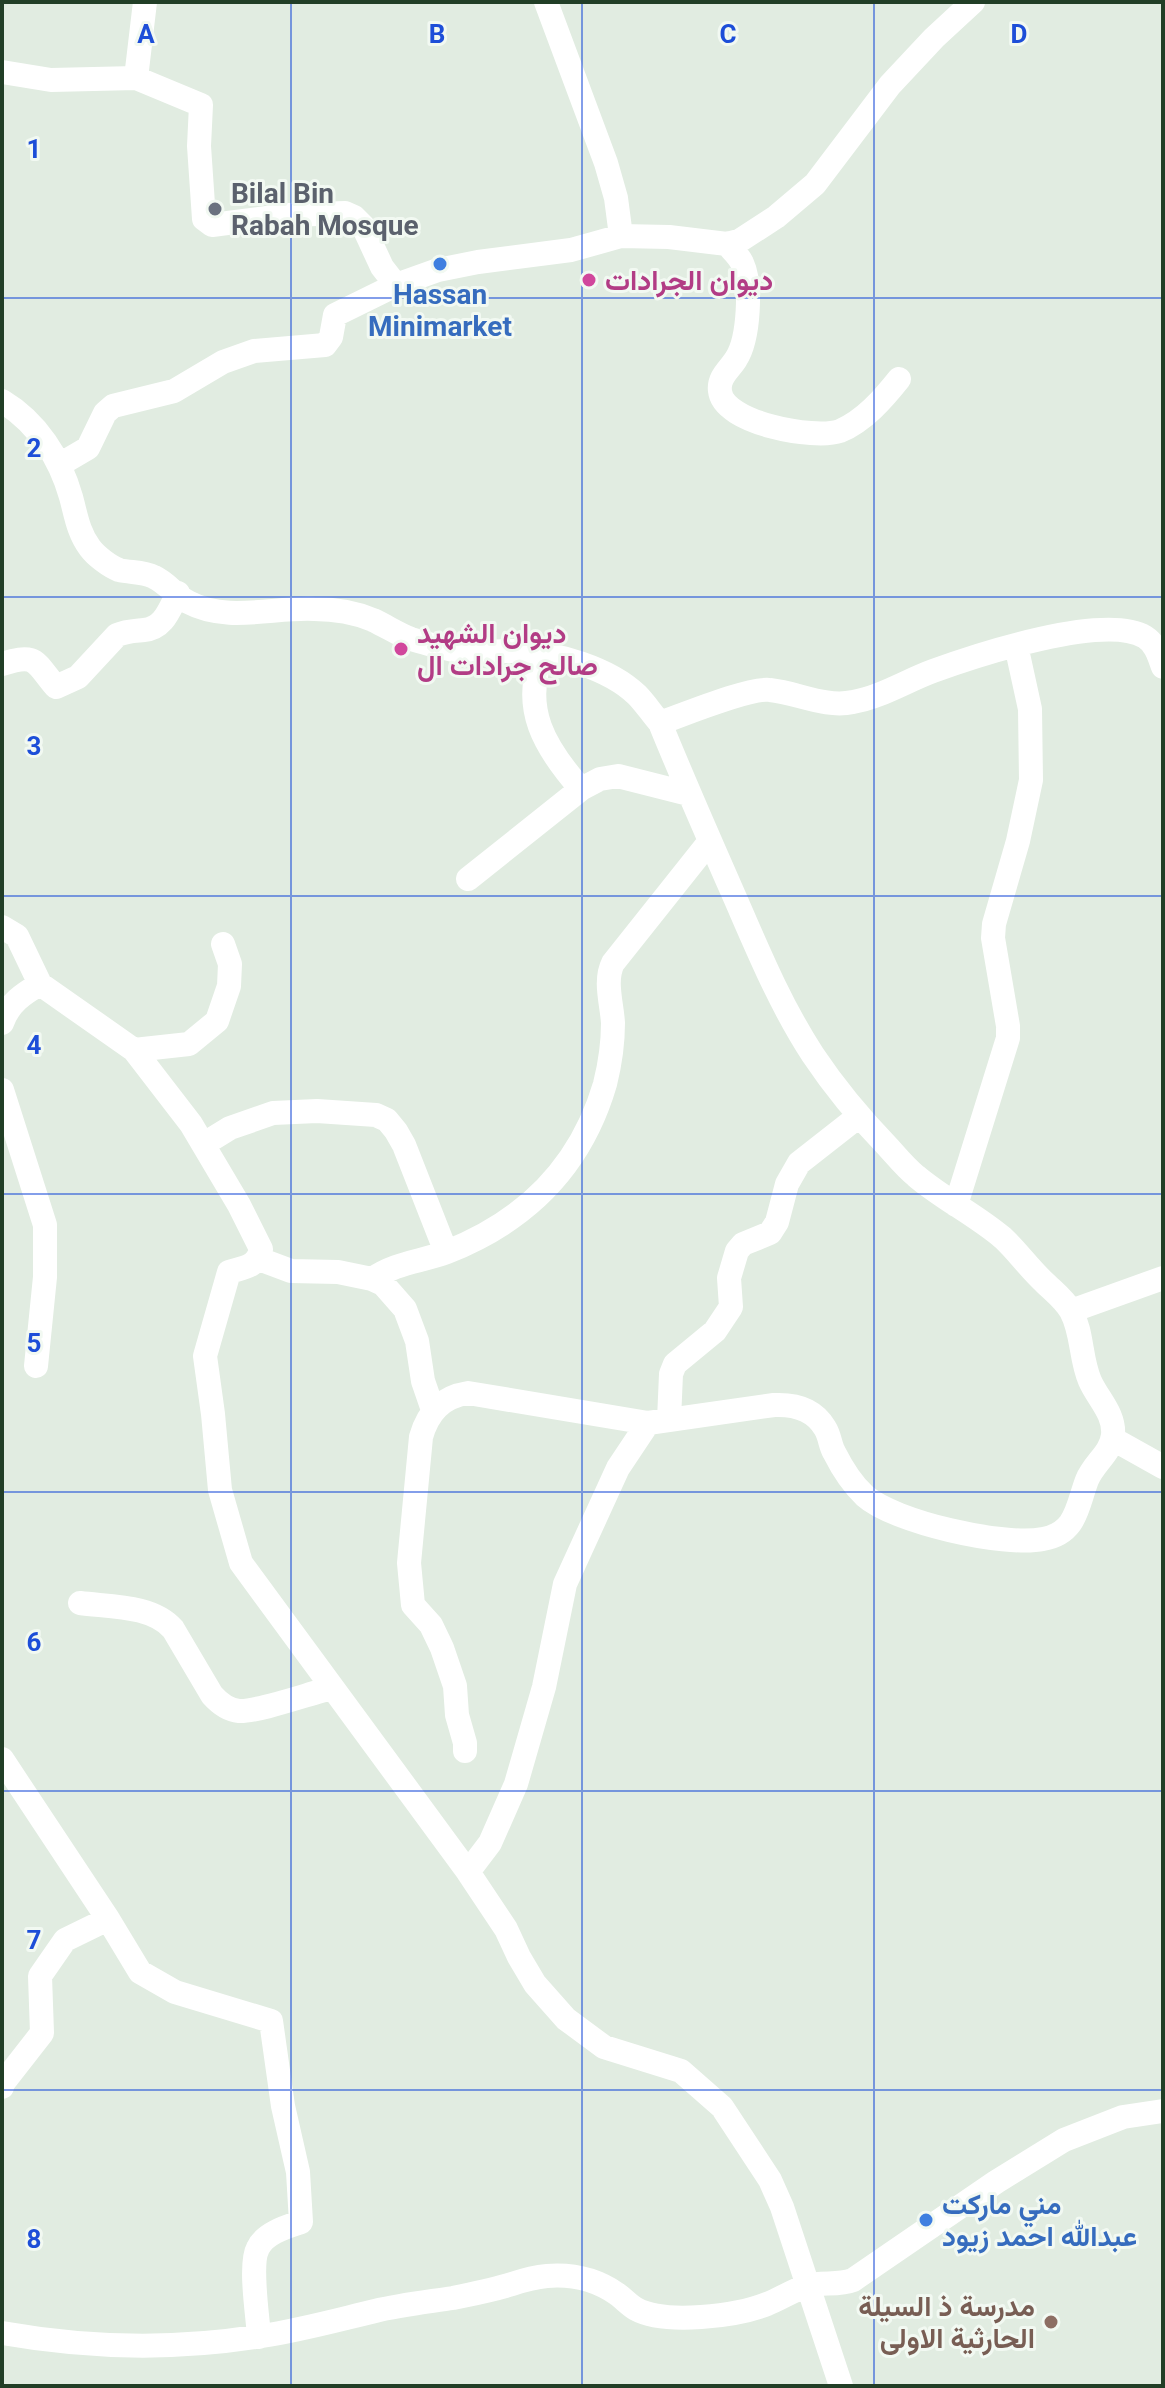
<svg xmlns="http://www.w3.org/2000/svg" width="1165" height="2388" font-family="Roboto,Vazirmatn,sans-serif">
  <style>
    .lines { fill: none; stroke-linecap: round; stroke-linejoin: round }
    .minor { stroke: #fff; stroke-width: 24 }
    .grid { fill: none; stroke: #1d4ed8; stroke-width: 2; stroke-opacity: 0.55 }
    .worship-dot { fill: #6b7280; stroke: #f2f9f2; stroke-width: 3 }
    .shop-dot { fill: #3f7fe0; stroke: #f2f9f2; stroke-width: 3 }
    .hotel-dot { fill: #d1479c; stroke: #f2f9f2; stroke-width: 3 }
    .education-dot { fill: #8d6e63; stroke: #f2f9f2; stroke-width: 3 }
    .labels { text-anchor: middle; stroke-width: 6; stroke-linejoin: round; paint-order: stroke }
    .worship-label { font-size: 28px; font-weight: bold; fill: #5b616d; stroke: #f2f9f2; text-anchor: start }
    .hotel-label { font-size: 28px; font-weight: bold; fill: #b23c85; stroke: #f2f9f2; text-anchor: start }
    .shop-label { font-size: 28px; font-weight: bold; fill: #366cbe; stroke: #f2f9f2 }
    .education-label { font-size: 28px; font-weight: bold; fill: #785e54; stroke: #f2f9f2; text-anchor: end }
    .grid-label { font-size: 26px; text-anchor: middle; font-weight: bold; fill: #1d4ed8; stroke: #f2f9f2; stroke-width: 6; stroke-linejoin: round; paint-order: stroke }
  </style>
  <rect width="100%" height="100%" fill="#e1ece1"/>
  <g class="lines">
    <path class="minor" d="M145,2L136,78L201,105L199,146L204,219L212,225L290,215L345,213L354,217L363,226L382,267L396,285
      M546,2L606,163L616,198L621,236
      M2,72L51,80L136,78
      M727,244C732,250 739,256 742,263C752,284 749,339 736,359C730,369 718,377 720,391C723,423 814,440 840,431C864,421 883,399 899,379
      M2,401C37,422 60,458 71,497C76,515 78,532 90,548C96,556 109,566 119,570C130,573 143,571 154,577C167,583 176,596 188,602C227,623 273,607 314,609C334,609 354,612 373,620C386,626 398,634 411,639C425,643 439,647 453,650C475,655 497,650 519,651C556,653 609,668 637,695C645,703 652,714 660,723C684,782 710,841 736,900C759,953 781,1006 813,1055C835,1088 861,1119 888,1147C897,1157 906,1168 916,1176C943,1199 976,1215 1003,1238C1017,1251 1029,1268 1044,1282C1053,1291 1064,1299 1071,1311C1083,1333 1080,1358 1090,1381C1098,1399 1115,1414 1113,1435C1111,1453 1094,1463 1087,1480C1077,1506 1077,1533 1043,1539C1004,1547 894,1522 865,1496C852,1484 842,1468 834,1452C830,1445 830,1436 825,1428C814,1409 795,1404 774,1405L648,1423L618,1468L565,1584L544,1687L516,1784L490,1843L468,1872L506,1929L519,1957L535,1984L566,2019L604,2047L681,2071L722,2107L770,2180L782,2207L841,2386
      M59,465L88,448L105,413L113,406L174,391L223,362L254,351L325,345L331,337L335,315L396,285L438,270L478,262L571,250L621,236L669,237L727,244L739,241L776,217L815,184L890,85L934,38L973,2
      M543,653C520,708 545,748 581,789
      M2,664C37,653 34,661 56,687L78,677L117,635C126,631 134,631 144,630C164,628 169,610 178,593
      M660,723C683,715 750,687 770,690C798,693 825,708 853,702C881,697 906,681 933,671C977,655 1104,613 1145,637C1156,644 1159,656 1163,667
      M468,879L581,789L600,779L618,776L689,794
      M2,927L17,936L40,984L134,1050L191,1124L239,1205L261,1249C257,1267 245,1267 229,1272L205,1356L213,1414L220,1490L241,1563L468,1872
      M2,1023C9,1003 23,994 40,984
      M134,1050L189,1044L217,1021L229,986L230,964L223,944
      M2,1090L45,1225V1277L36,1366
      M204,1144L230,1128L273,1113L317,1111L376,1115L387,1120L396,1131L404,1145L446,1252
      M956,1205L1008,1038V1026L993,938L994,924L1018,841L1031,780L1030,709L1016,645
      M259,1259L291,1271L338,1272L372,1279L383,1284L405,1309L417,1341L423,1381L433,1410
      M372,1279C397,1262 420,1262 447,1252C526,1221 581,1166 605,1084C610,1064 613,1044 613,1023C612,1004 604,981 613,963L710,841
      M1071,1311L1163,1278
      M669,1420L671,1374L675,1364L715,1331L731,1307L729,1278L737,1251L743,1244L770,1233L777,1222L787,1184L799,1163L859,1116
      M1113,1439L1163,1467
      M80,1603C110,1607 152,1605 173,1629L212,1695C220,1704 228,1710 239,1711C258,1712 311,1693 332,1688
      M465,1751V1743L457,1715L455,1686L442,1648L431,1625L413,1605L409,1563L421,1437C428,1412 442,1397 468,1393L648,1423
      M2,1759L108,1919L140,1972L175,1992L271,2021L283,2106L298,2172L301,2222C286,2227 265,2233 258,2248C249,2264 258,2317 259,2337
      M2,2087L3,2083L42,2033L40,1976L65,1940L108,1919
      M2,2333C87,2348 177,2350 262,2336C301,2330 337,2320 375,2311C400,2305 427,2302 453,2298C472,2294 493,2290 512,2284C524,2280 535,2277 547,2276C572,2274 597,2280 617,2294C623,2298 629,2305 636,2309C665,2325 737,2316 767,2304C780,2299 792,2291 806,2286C821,2281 838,2286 853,2280L996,2182L1064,2140L1123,2117L1163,2111"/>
  </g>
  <path class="grid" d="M291,2V2386M582,2V2386M874,2V2386M2,298H1163M2,597H1163M2,896H1163M2,1194H1163M2,1492H1163M2,1791H1163M2,2090H1163"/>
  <circle class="worship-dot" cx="215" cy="209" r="8"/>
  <g class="shop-dot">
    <circle cx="440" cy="264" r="8"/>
    <circle cx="926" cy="2220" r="8"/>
  </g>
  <g class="hotel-dot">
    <circle cx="589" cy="280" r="8"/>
    <circle cx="401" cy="649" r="8"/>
  </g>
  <circle class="education-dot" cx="1051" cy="2322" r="8"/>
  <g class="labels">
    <g class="worship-label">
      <text x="231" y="203">Bilal Bin<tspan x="231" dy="32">Rabah Mosque</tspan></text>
    </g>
    <g class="hotel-label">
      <text x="605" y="290">ديوان الجرادات</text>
      <text x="417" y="643">ديوان الشهيد<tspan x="417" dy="32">صالح جرادات ال</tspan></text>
    </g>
    <g class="shop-label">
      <text x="440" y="304">Hassan<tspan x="440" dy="32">Minimarket</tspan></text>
      <text x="942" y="2214" text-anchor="start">مني ماركت<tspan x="942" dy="32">عبدالله احمد زيود</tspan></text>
    </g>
    <g class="education-label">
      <text x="1035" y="2316">مدرسة ذ السيلة<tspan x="1035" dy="32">الحارثية الاولى</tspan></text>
    </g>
  </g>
  <g class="grid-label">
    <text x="146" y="43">A</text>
    <text x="437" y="43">B</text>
    <text x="728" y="43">C</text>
    <text x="1019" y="43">D</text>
    <text x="34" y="158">1</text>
    <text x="34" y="457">2</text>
    <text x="34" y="755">3</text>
    <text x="34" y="1054">4</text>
    <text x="34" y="1352">5</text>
    <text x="34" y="1651">6</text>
    <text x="34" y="1949">7</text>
    <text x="34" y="2248">8</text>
  </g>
  <rect width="1165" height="2388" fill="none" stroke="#213e26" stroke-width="8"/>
</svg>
